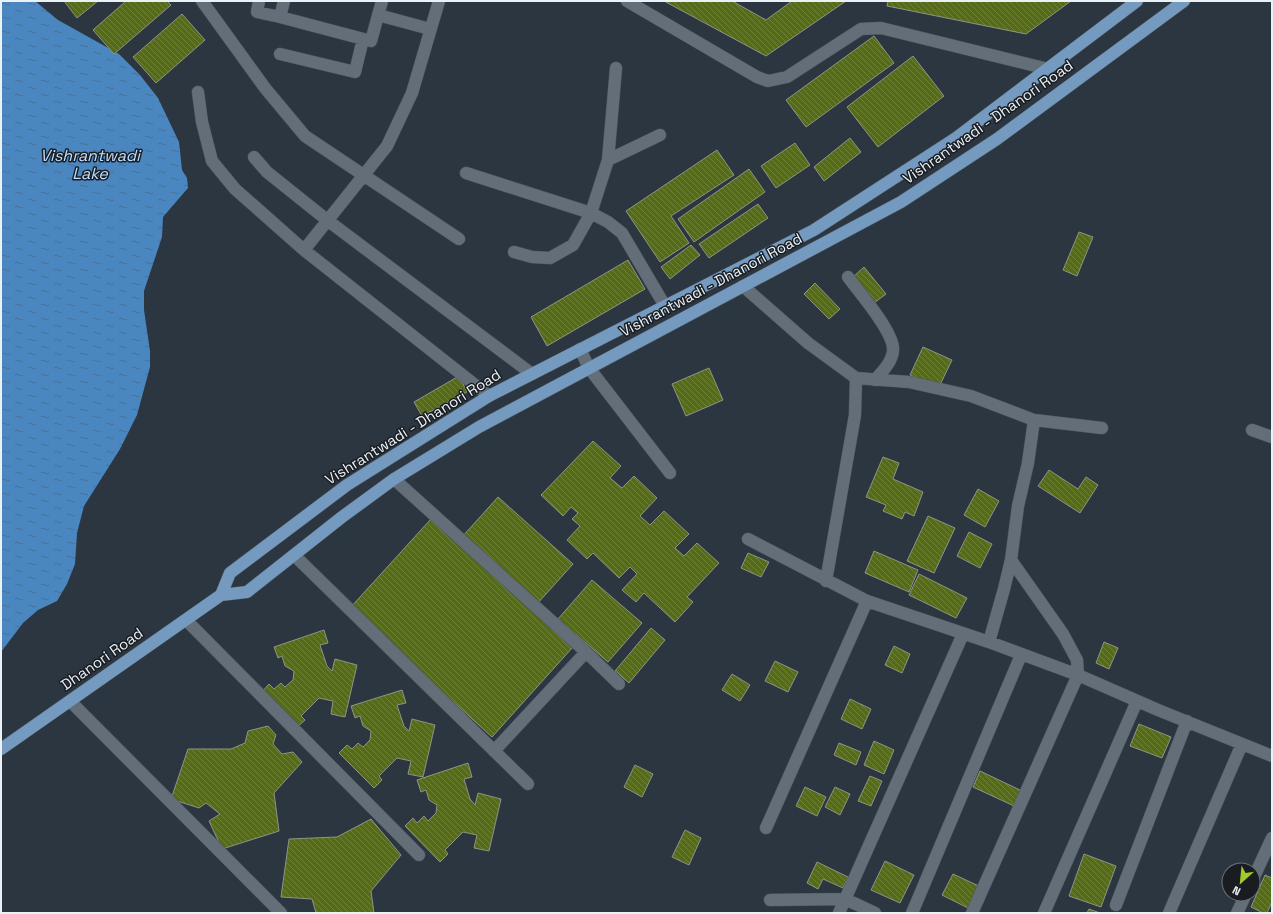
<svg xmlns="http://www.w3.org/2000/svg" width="1273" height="914" font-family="'Space Grotesk',sans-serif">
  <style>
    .water { fill: url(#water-ripples) }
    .building { fill: url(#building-back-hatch); stroke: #8f9485 }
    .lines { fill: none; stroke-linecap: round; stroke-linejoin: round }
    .minor-casing { stroke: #4c555d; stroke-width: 13 }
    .major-casing { stroke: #4c555d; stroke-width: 13 }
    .minor { stroke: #636e79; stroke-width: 12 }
    .major { stroke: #749ac0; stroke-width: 12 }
    .labels { text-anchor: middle; stroke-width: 3; stroke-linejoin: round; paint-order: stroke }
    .street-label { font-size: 15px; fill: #eaf1f7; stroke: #191d22 }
    .water-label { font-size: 16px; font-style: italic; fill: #bfdfff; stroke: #191d22 }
  </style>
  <defs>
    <pattern id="water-ripples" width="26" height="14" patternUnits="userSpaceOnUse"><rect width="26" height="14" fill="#4a87c1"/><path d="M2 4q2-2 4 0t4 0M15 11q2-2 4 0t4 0" fill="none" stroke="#497197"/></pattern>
    <pattern id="building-back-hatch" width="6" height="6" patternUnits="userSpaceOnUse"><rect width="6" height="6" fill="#566b18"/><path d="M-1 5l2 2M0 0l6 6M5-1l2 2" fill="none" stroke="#6e813a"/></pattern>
  </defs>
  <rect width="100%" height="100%" fill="#2c3640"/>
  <path class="water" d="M1,1H35L58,20L119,54L140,75L158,98L179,142L182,170L187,178L188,188L163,217L162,237L144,291V310L150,351V367L137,415L120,449L84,506L77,533L75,564L67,584L57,601L38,610L23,623L1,652Z"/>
  <path class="building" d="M64,1H98L77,18Z
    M126,1H167L171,5L114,54L93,30Z
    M664,1H732L766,20L792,1H846L766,56Z
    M888,1H1071L1026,34L887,6Z
    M182,14L205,40L156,83L133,57Z
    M874,36L894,63L806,127L786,100Z
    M913,56L944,96L878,147L847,107Z
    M850,138L861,152L824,181L814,167Z
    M795,143L810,165L776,188L761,166Z
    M717,150L734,175L671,216L689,243L660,262L626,211Z
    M749,169L765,192L694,242L678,219Z
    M758,204L768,218L709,258L699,244Z
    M1079,232L1093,237L1077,276L1063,270Z
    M691,245L700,255L670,279L661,267Z
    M628,260L645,289L547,346L531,317Z
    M864,267L886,294L874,303L853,277Z
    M815,283L840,309L829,319L804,294Z
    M923,347L952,360L938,389L910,375Z
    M709,368L723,400L686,416L672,384Z
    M459,376L467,392L422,416L414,402Z
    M593,441L621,466L610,478L622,488L634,476L657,498L640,516L650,525L664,511L689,534L675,548L684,556L697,543L719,563L687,597L693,602L675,622L644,593L636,602L622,590L637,574L630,567L619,578L593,553L587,559L567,540L580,526L572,519L578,513L571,507L563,516L541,495Z
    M883,457L899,463L893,479L923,492L914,516L905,512L902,519L883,511L886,505L866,497Z
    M1049,470L1078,489L1086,477L1098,485L1080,513L1038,486Z
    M978,489L999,501L985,527L964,515Z
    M498,497L573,564L537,604L462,537Z
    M928,516L955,528L934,573L907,561Z
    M431,519L573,647L492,737L350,608Z
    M969,532L992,544L980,568L957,556Z
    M874,551L918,570L909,592L865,573Z
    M748,553L769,562L761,577L741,568Z
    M919,574L967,598L956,618L909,595Z
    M592,580L642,623L608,662L558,619Z
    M651,628L665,640L629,683L615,671Z
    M324,630L328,643L320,645L327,666L332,671L335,659L357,665L345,717L331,714L333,701L319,698L301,716L305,720L296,728L261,693L269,684L274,689L281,683L285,687L293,680L294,671L285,666L282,656L278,658L274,647Z
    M1104,642L1118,648L1109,669L1096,663Z
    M894,646L910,654L902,673L885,665Z
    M775,661L798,672L788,692L765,681Z
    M732,674L750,685L740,701L722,690Z
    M402,690L406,703L397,705L404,726L409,731L412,719L435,725L423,777L408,774L411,761L397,758L379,776L382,780L374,788L339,753L347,745L352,749L358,743L363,747L370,740L371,731L363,726L360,716L355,718L351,706Z
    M850,699L871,709L862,729L841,719Z
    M1139,724L1171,737L1162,758L1130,746Z
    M268,726L276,735L273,744L282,754L293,752L302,762L274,793L279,831L222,849L209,821L220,814L206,803L199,808L171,799L188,749H231L245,743L248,731Z
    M874,741L894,750L884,774L864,765Z
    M839,743L861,752L856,765L834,755Z
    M468,763L472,777L464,779L470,799L475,805L478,793L501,799L489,851L474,848L477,835L463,832L445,850L448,854L440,862L405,826L413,818L417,823L424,816L428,821L436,813L437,805L429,800L426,790L421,792L417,780Z
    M635,765L653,774L642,797L624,787Z
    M980,771L1022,791L1014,806L973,787Z
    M870,776L882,781L871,806L858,801Z
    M805,787L826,797L817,816L796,806Z
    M835,787L850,794L840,815L825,807Z
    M371,819L401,855L371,891L374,913H316L312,899L281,897L289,839L337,837Z
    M685,830L701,838L689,865L672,857Z
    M1084,854L1116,866L1101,907L1069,896Z
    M885,861L914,875L900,903L871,890Z
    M817,862L848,877L843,888L823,879L818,889L807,883Z
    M953,874L981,887L970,909L942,895Z
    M1265,875L1272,878V902L1267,913H1263L1251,907Z
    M1089,909L1100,913H1087Z"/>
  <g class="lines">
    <g class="minor-casing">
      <path id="minor" d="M202,1L265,88L305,136L459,239
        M259,1L257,12L280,17L284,1
        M627,1L757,77L768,81L787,77L861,29L881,28L1048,69
        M378,15L430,29
        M280,17L371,41L382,1
        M280,54L355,72L363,39
        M198,92L202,122L212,161L235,189L304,250L489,396
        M254,157L267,172L327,220L532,374
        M608,160L660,135
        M466,173L591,213L608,222L622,233L665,306
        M304,250L387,146L412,93L439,1
        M514,252L532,257L550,258L573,245L591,213L608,160L616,68
        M848,277C859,292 892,330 893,348C894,360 882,372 875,380
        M743,286L808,343L856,378L909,382L971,396L1034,420L1028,463L1018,506L1011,560L1004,589L989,642
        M580,349L589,368L670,473
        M1034,420L1102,428
        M1252,430L1272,437
        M394,479L586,652L494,751
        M748,539L867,601L989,642L1078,675L1158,710L1272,756
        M294,555L528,784
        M826,581L855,415L856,378
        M186,620L419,855
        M586,652L619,684
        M70,701L281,913
        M766,828L867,601
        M1253,879L1272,838
        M770,900L845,899L875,913
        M1116,905L1187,721
        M839,913L963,634
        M912,913L1021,655
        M972,913L1078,675L1077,660L1063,634L1011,560
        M1044,913L1137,701
        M1169,913L1242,744
        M1237,913L1246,894"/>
    </g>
    <g class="major-casing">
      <path id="major" d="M221,595L230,573L347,485L489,396L814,230L956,138L1137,1
        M1,749L221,595L247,592L342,517L394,479L479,427L901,202L997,139L1184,1"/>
    </g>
    <use href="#minor" class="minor"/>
    <use href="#major" class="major"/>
  </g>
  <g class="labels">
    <g class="street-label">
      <text transform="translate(988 122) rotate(-35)" y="5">Vishrantwadi - Dhanori Road</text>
      <text transform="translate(711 285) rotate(-28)" y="5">Vishrantwadi - Dhanori Road</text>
      <text transform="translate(413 427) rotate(-32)" y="5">Vishrantwadi - Dhanori Road</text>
      <text transform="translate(102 659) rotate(-35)" y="5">Dhanori Road</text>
    </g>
    <g class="water-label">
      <text x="90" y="161">Vishrantwadi<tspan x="90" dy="18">Lake</tspan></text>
    </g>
  </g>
  <rect width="1273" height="914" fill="none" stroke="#eaf1f7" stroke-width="4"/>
  <g transform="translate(1241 882) rotate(207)"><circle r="19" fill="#191d22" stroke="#6d7277"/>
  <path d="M0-3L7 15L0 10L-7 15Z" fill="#a3c927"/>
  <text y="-6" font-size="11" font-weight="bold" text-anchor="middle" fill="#eaf1f7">N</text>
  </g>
</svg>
